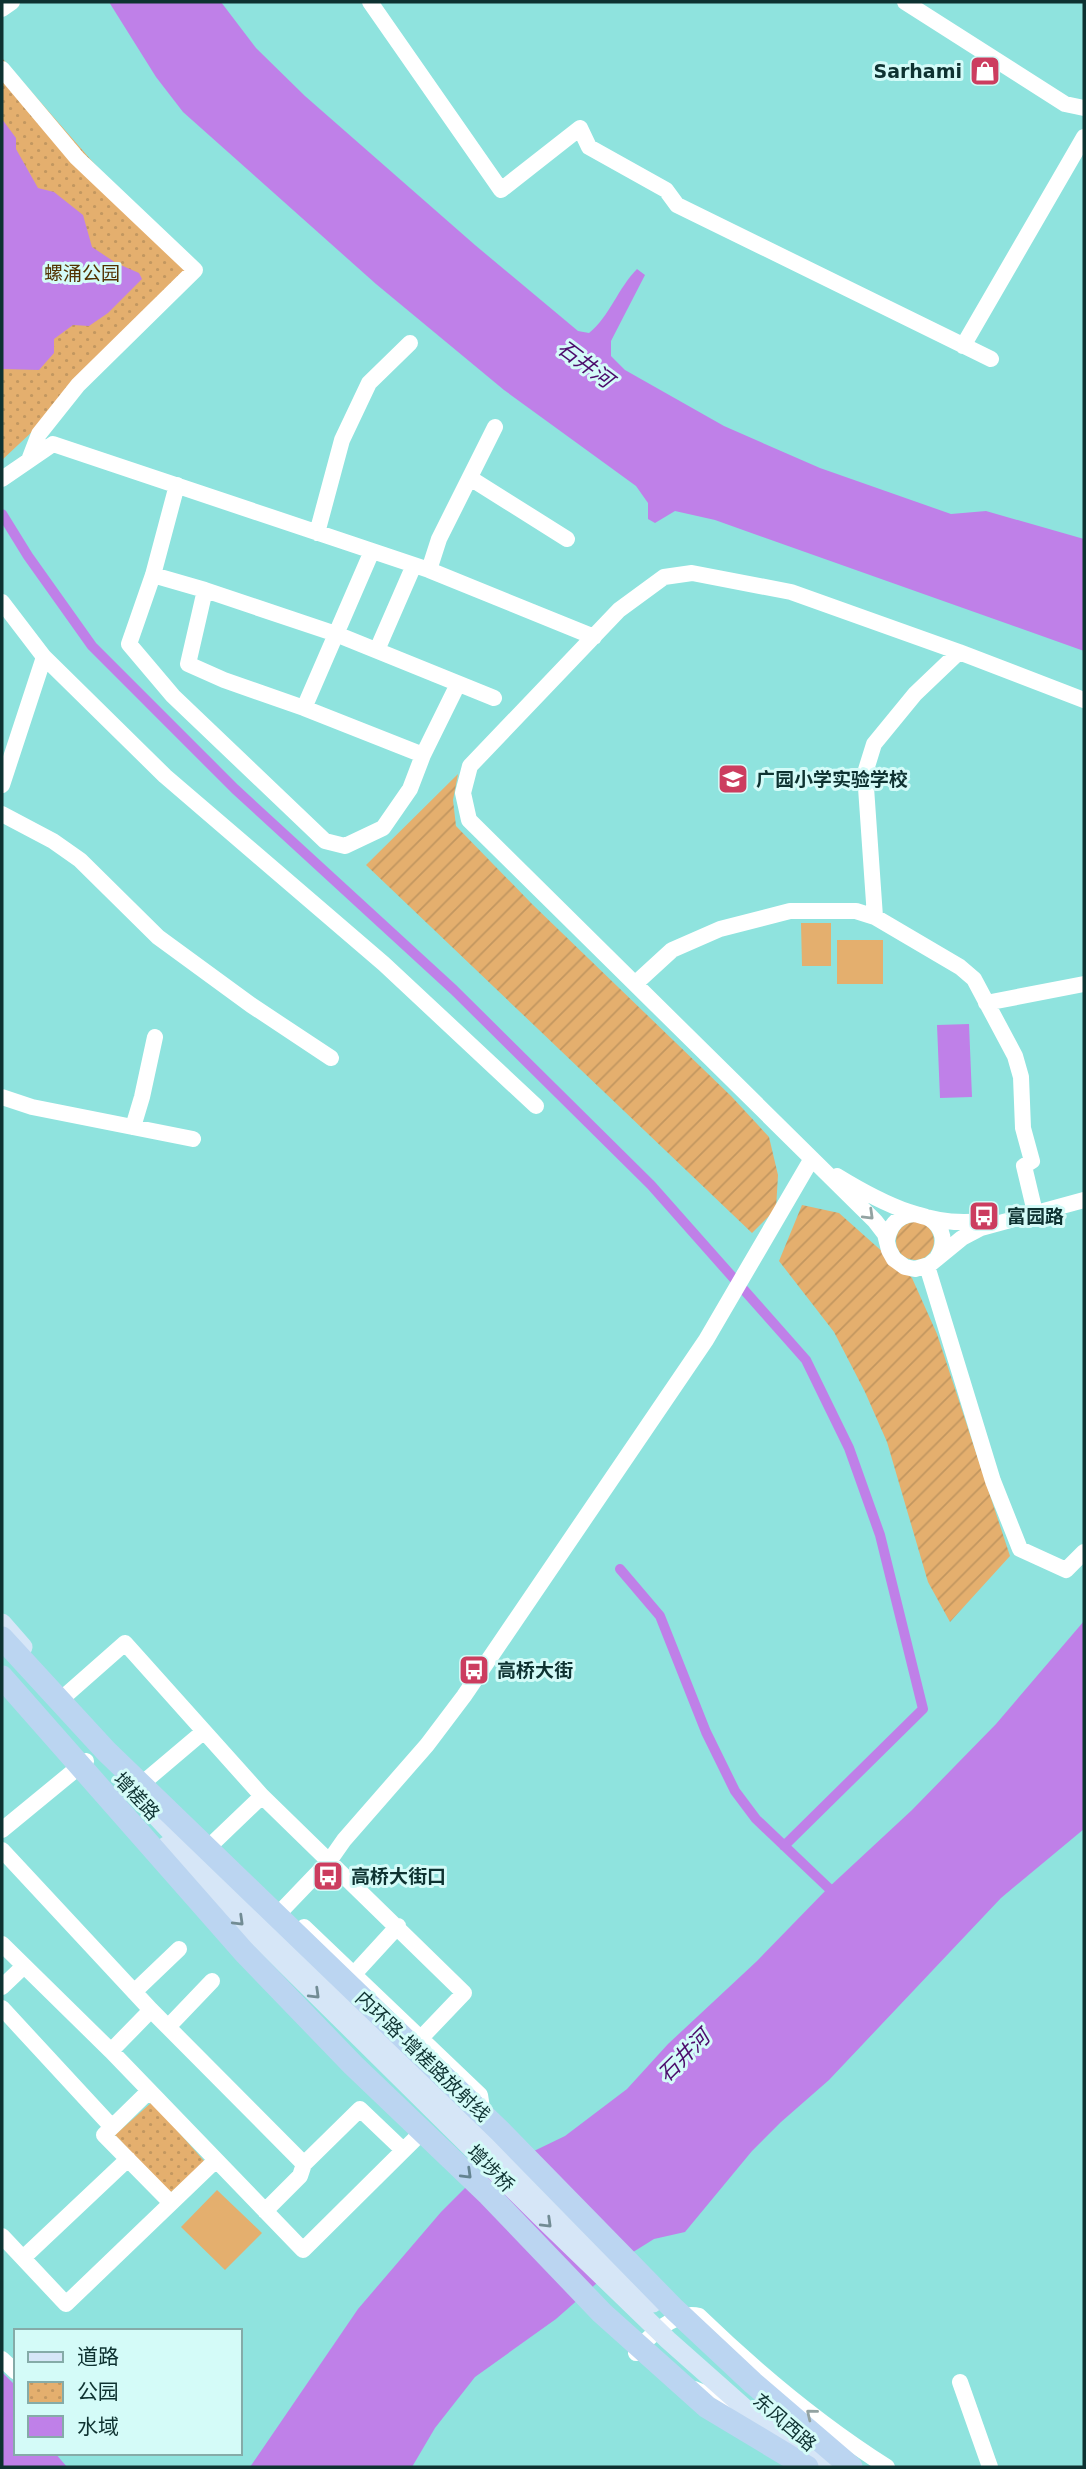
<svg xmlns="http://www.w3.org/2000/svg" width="1086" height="2469" font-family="'DejaVu Sans','Noto Sans SC',sans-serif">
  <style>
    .park { fill: url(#park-dots) }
    .garden { fill: url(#garden-furrows) }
    .pitch { fill: #e4af6e }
    .water { fill: #bf80e8 }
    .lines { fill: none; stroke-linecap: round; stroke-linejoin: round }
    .canal { stroke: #bf80e8; stroke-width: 10 }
    .minor { stroke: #fff; stroke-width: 16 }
    .major { stroke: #d6e6f7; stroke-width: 19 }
    .highway { stroke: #bbd5f1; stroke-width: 23 }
    .oneway { stroke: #93a3a2 }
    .oneway2 { stroke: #728c94 }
    .oneway3 { stroke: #648491 }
    .labels { text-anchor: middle; stroke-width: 6; stroke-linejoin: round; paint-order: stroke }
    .poi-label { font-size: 19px; font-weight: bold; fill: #0e3231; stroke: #d4fbf8; text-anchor: start }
    .park-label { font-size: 19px; fill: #523200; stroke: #d4fbf8 }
    .street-label { font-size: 19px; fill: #0e3231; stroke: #d4fbf8 }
    .water-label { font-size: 21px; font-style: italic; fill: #4c0b6b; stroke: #d4fbf8 }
  </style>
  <defs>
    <pattern id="park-dots" width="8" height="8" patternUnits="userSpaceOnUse" patternTransform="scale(1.75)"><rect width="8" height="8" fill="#e4af6e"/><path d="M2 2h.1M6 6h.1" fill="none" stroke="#c29760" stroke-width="1.8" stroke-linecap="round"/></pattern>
    <pattern id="garden-furrows" width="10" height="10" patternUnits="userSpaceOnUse" patternTransform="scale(1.75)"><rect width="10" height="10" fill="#e4af6e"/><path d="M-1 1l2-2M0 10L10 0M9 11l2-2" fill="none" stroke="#c29760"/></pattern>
  </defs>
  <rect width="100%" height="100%" fill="#8fe3de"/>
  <path class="park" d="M2,58L195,279L2,460Z
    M152,2102L205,2162L170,2193L115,2135Z"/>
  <path class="garden" d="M458,774L453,800L456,826L532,904L731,1096L769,1137L778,1175L776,1209L752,1233L366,865Z
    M802,1205L839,1213L912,1278L937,1334L1010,1556L950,1622L928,1582L887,1442L865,1392L834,1332L779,1261Z
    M896 1241a19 19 0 1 1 38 0a19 19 0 1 1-38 0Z"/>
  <path class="pitch" d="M801,923H831V966H802Z
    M837,940H883V984H837Z
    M217,2190L262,2233L225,2270L181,2227Z"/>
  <path class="water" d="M109,2H221L256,48L305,96L475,245L578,331L589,333C610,316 618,288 637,269L645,275L611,341V356L625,370L724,426L820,468L951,514L986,511L1084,539V651L715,520L675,511L655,523L648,519V503L636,486L504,390L376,284L183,112L156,77Z
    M2,119L16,138V149L38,188L54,192L83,215L92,247L116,263L139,273L142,279L108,313L89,326L73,325L54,339V353L39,370L2,369Z
    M969,1024L972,1097L940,1098L937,1025Z
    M1084,1621V1829L1001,1898L829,2080L781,2122L752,2151L685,2232L654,2239L630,2254L556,2319L475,2377L435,2428L412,2467H250L358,2309L441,2212L472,2181L565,2136L627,2089L668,2044L757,1961L828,1888L912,1810L996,1724Z
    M2,2372L16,2386V2453H55L67,2467H2Z"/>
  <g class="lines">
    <path class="canal" d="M2,514L28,556L92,646L235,789L454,990L651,1185L806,1360L849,1448L880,1535L923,1709L784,1846
      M620,1569L660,1616L706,1732L735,1791L756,1819L838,1897"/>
    <path class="minor" d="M370,2L501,190L580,128L589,147L666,190L677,205L991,359
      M905,2L1065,104L1084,108
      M2,9L12,2
      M2,69L77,158L195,270L78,385L39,434L29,460
      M963,346L1084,137
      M470,478L567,539
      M2,479L53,444L429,570L594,637
      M177,485L153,575L129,644L173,696L325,841L345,846L383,828L410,789L423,755L458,684
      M317,533L342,440L369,383L410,343
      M372,551L304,708L423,755
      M429,570L439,539L495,427
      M153,575L205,590L336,634L494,698
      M205,590L188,664L224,680L304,708
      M2,602L44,657L165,776L384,964L536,1106
      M377,650L414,565
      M1084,700L959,652L791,592L692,573L664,577L619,610L470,766L463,793L469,820L875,1221L885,1234L889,1250L894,1259L905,1267L915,1269L929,1265L962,1238L981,1228L1084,1200
      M2,785L44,657
      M2,814L53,841L80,860L158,937L251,1005L331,1058
      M875,917L865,773L874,744L915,694L959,652
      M636,983L672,950L720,929L790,911H856L875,917L960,967L974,979L1015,1056L1021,1077L1023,1128L1032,1161L1024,1166L1034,1208
      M986,1003L1084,984
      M2,1097L32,1107L193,1139
      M133,1127L142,1097L155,1037
      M837,1176C881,1203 934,1230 987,1220
      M887,1240C896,1192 962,1219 937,1258
      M927,1266L993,1481L1020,1549L1066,1570L1084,1552
      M66,1695L125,1643L262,1796L464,1993L421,2038L422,2047
      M138,1787L203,1732
      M2,1830L86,1761
      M214,1842L262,1796
      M2,1850L151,2010L304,2164
      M284,1908L330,1860L344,1840L427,1745L464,1696L706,1340L811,1160
      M304,1927L480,2095L482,2108L478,2115
      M2,1944L111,2051L303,2250L418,2136
      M354,1974L398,1926
      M2,1987L24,1966
      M134,1992L179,1949
      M2,2008L112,2127
      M168,2027L212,1981
      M111,2051L151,2010
      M149,2091L104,2135L171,2203
      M265,2211L300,2176L304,2164L360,2109L403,2150
      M2,2236L66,2304L216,2160
      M23,2258L128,2159
      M636,2353C647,2338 676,2309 699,2316C757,2372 819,2424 887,2467
      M2,2359L16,2372
      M960,2382L990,2467
      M694,2389L741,2408"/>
    <path class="major" d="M2,1623L23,1647
      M128,1786L183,1845L499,2150L653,2303
      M166,1846L544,2220L668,2340L792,2450
      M785,2435L828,2467"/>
    <path class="highway" d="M2,1638L106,1751L500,2131L674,2309L753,2383L851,2467
      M2,1677L244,1952L353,2065L489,2195L602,2313L707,2407L807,2467"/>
  </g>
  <defs><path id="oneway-chevron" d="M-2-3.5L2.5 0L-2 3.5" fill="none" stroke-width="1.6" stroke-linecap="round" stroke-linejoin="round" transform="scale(1.75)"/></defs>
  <g class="oneway">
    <use href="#oneway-chevron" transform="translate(869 1215) rotate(44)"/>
    <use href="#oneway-chevron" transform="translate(811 2414) rotate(-141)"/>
  </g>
  <g class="oneway2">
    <use href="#oneway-chevron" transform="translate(239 1921) rotate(44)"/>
    <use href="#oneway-chevron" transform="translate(315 1994) rotate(44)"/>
    <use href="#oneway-chevron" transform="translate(547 2223) rotate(44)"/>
  </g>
  <use class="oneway3" href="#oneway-chevron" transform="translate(467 2174) rotate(44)"/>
  <defs>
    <g id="shop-square" transform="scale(1.575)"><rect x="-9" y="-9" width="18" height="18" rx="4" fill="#cc3d5f" stroke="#d4fbf8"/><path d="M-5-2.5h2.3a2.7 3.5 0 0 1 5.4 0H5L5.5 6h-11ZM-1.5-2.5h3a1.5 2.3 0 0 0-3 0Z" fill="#fff"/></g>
    <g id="school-square" transform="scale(1.575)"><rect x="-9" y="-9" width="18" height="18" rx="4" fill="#cc3d5f" stroke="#d4fbf8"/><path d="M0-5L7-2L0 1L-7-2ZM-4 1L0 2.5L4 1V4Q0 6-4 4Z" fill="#fff"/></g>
    <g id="bus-square" transform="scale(1.575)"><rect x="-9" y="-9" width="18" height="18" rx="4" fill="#cc3d5f" stroke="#d4fbf8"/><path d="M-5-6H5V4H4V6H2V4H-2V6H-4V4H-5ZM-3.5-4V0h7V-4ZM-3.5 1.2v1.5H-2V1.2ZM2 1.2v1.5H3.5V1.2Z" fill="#fff"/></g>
  </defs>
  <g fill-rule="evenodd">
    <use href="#shop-square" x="985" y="71"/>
    <use href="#school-square" x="733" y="779"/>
    <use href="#bus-square" x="984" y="1216"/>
    <use href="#bus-square" x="474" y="1670"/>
    <use href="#bus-square" x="328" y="1876"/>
  </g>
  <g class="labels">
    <g class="poi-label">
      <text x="962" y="78" text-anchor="end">Sarhami</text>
      <text x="756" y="786">广园小学实验学校</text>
      <text x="1007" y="1223">富园路</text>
      <text x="497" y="1677">高桥大街</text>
      <text x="351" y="1883">高桥大街口</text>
    </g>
    <g class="park-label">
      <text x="82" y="280">螺涌公园</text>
    </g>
    <g class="street-label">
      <text transform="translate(137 1796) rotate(47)" y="7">增槎路</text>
      <text transform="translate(423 2056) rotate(44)" y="7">内环路-增槎路放射线</text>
      <text transform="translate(491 2168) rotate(45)" y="7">增埗桥</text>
      <text transform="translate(785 2422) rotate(41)" y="7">东风西路</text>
    </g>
    <g class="water-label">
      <text transform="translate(585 364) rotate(37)" y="7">石井河</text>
      <text transform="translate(684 2056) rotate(-45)" y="7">石井河</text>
    </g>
  </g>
  <rect width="1086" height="2469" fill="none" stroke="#0e3231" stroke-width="7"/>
  <rect x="14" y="2329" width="228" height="126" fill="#d4fbf8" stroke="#85aba8" stroke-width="2"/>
  <rect x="28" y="2352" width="35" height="10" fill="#d6e6f7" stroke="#85aba8" stroke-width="2"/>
  <text x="77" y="2364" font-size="21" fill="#0e3231">道路</text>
  <rect x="28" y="2382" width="35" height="21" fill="url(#park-dots)" stroke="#85aba8" stroke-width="2"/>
  <text x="77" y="2399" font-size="21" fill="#0e3231">公园</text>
  <rect x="28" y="2416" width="35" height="21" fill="#bf80e8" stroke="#85aba8" stroke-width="2"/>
  <text x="77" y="2434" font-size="21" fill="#0e3231">水域</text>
</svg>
